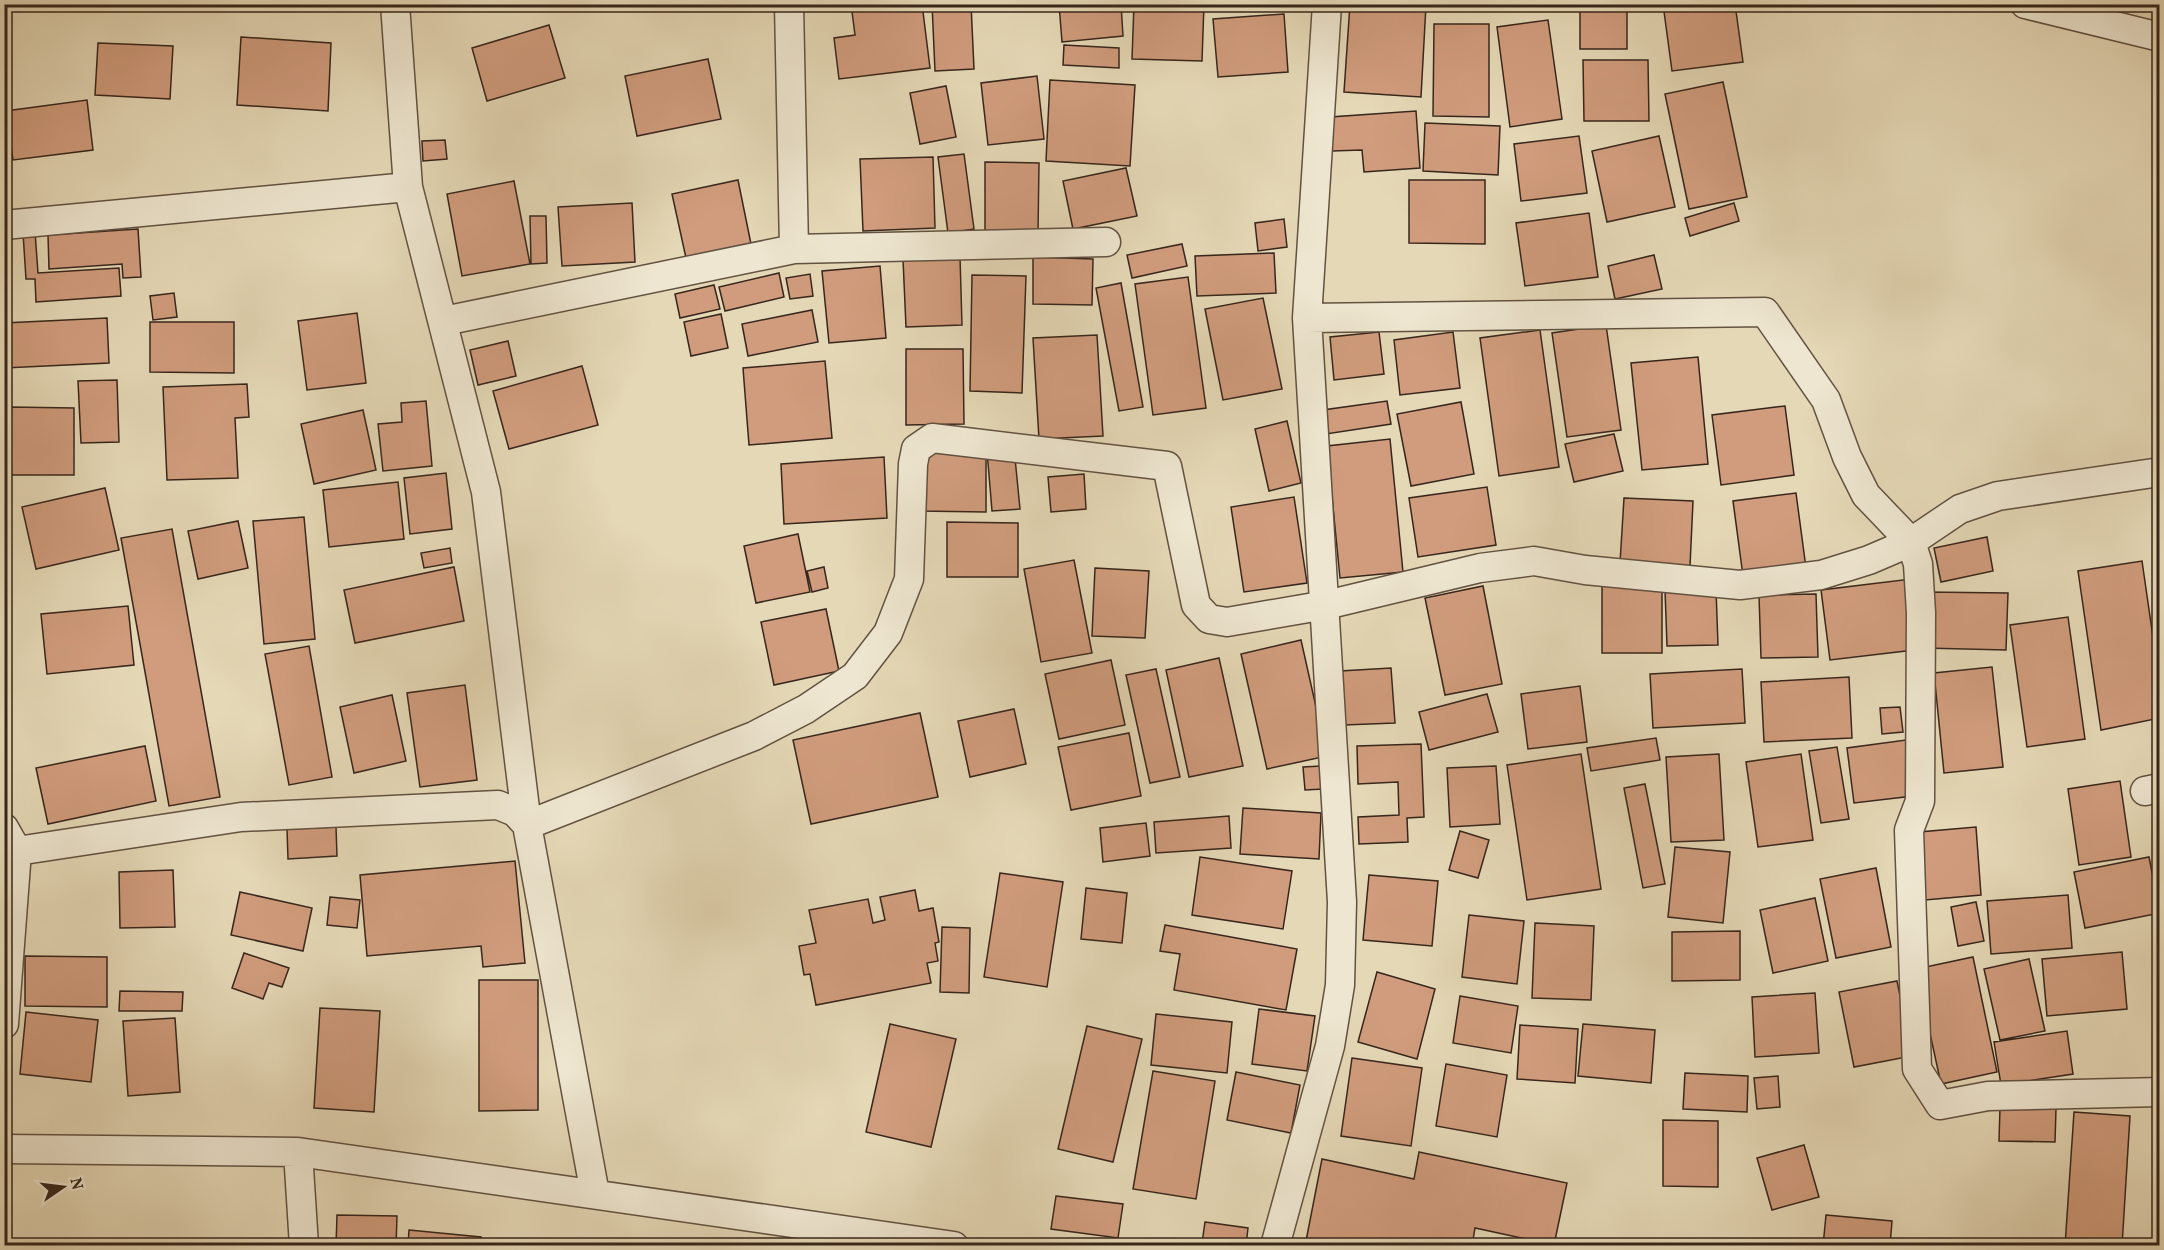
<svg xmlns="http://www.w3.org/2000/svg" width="2164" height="1250" font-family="Vollkorn,serif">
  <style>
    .building { fill: #d09c7d; stroke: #37261c; stroke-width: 1.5 }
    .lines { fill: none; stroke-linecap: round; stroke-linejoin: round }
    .minor-casing { stroke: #625242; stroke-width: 31 }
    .minor { stroke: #eee6d0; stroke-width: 28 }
  </style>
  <rect width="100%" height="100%" fill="#e5d8b6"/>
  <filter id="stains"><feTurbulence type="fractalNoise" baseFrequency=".00333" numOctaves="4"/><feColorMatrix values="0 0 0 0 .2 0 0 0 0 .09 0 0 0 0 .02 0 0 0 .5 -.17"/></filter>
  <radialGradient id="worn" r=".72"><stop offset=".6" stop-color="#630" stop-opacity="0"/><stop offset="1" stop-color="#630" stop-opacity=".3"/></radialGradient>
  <path class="building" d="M851,4H922L930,68L839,79L834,38L855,35Z
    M932,4H971L974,69L935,71Z
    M1059,4H1121L1123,36L1062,42Z
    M1134,4H1204L1202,61L1132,59Z
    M1350,4L1426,5L1421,97L1344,92Z
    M1508,4H1552V10L1508,8Z
    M1580,4H1627V49H1580Z
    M1663,4H1735L1743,62L1672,71Z
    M1284,14L1288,72L1218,77L1213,19Z
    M1548,20L1562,119L1510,127L1497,27Z
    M1434,24H1489V117L1433,116Z
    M549,25L565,78L487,101L472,48Z
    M241,37L331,43L328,111L237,105Z
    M98,43L173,46L170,99L95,95Z
    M1064,45L1119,48V68L1063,65Z
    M708,59L721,119L637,136L625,76Z
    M1583,60H1648L1649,121H1584Z
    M1037,76L1044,139L988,145L981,83Z
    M1050,80L1135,85L1130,166L1046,161Z
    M1723,82L1747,197L1689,209L1665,94Z
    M946,86L956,137L920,144L910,93Z
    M87,100L93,150L13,160L6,111Z
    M1416,111L1420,168L1364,172L1362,150L1332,151L1330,117Z
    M1425,123L1500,126L1498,175L1423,171Z
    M1579,136L1587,193L1521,201L1514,144Z
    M1659,136L1675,207L1607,222L1592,151Z
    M445,140L447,159L423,161L422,141Z
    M964,154L974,229L948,233L938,157Z
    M933,157L935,228L863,231L860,159Z
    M985,162L1039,163L1038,233L985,232Z
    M1126,168L1137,216L1073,229L1063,181Z
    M738,180L751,244L686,258L672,194Z
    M1409,180H1485V244L1409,243Z
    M514,181L530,264L462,276L447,194Z
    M632,203L635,262L562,266L558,207Z
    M1734,203L1739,221L1690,236L1685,218Z
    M1589,213L1598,277L1525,286L1516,223Z
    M530,216H546L547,263L531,264Z
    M1284,219L1287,247L1258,251L1255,223Z
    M138,229L141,277L123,278L122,264L49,269L48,235Z
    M35,232L38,273L119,268L121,296L36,302L35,279H26L23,233Z
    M1182,244L1187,266L1132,278L1127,255Z
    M1274,253L1276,293L1197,296L1195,256Z
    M1654,255L1662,289L1615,299L1608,266Z
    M960,257L962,325L906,327L903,259Z
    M1033,257L1093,259L1092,305L1033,304Z
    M880,266L886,338L829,343L822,271Z
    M779,273L784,297L725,311L719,287Z
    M810,274L813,296L790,299L786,278Z
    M972,275L1026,276L1022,393L970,391Z
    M1188,277L1206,408L1153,415L1135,284Z
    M1121,283L1143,407L1119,411L1096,288Z
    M714,285L720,309L680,318L675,294Z
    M174,293L177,317L153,320L150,296Z
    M1263,298L1282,389L1223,400L1205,309Z
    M812,310L818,342L748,356L742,324Z
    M357,313L366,383L307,390L298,321Z
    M721,314L728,348L691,356L684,322Z
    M107,318L109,363L4,368V323Z
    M150,322H234V373L150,372Z
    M1606,325L1621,430L1567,437L1552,333Z
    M1540,330L1559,467L1499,476L1480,338Z
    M1379,332L1384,374L1334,380L1330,337Z
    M1453,332L1460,388L1400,395L1394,340Z
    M1097,335L1103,436L1039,439L1033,338Z
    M508,341L516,376L478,385L470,350Z
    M906,349H963L964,424L906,425Z
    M1698,357L1708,464L1642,470L1631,363Z
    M825,361L832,438L749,445L743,368Z
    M582,366L598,425L509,449L493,391Z
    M117,380L119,442L81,443L78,381Z
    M247,384L249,417L235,418L238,478L167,480L163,387Z
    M426,401L432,466L383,471L378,424L402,422L401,403Z
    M1387,401L1391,424L1326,434L1323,410Z
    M1461,402L1474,474L1411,486L1397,414Z
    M1785,406L1794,475L1721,485L1712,415Z
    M9,407L74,408V475H9Z
    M363,410L376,470L314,484L301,424Z
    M1287,421L1301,483L1269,491L1255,429Z
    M1614,434L1623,471L1574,482L1565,444Z
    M1390,439L1403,572L1340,578L1327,446Z
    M1014,448L1020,509L992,511L987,451Z
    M920,452L986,453V512L919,511Z
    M884,457L887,518L784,524L781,464Z
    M446,473L452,529L410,534L404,478Z
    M1084,474L1086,509L1051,512L1048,477Z
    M398,482L404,539L329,547L323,490Z
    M1487,487L1496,545L1418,557L1409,498Z
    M105,488L119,550L36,569L22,507Z
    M1796,493L1806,568L1743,576L1733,501Z
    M1294,497L1307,583L1244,592L1231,507Z
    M1624,498L1693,501L1690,566L1620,563Z
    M304,517L315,639L264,644L253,521Z
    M238,521L248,568L198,579L188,531Z
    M947,522L1018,523V577H947Z
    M4,527L9,566H4Z
    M172,529L220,797L169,806L121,538Z
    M798,534L810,592L756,603L744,546Z
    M1987,537L1993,571L1941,582L1934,548Z
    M450,548L452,563L424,568L421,553Z
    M1074,560L1092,653L1041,662L1024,569Z
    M2142,561L2160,686V718L2101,730L2078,571Z
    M454,567L464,621L355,643L344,590Z
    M824,567L828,588L812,592L807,571Z
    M1095,568L1149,571L1145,638L1092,636Z
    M1911,579L1914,650L1830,660L1821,590Z
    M1662,583V653H1602V584Z
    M1483,586L1502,684L1445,695L1425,598Z
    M1716,589L1718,645L1667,646L1665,590Z
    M1925,592L2008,593L2006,650L1924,648Z
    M1816,594L1818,657L1761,658L1759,595Z
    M128,606L134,665L47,674L41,614Z
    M826,609L839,671L774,685L761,622Z
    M2068,617L2085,739L2027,747L2010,625Z
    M1301,640L1327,756L1267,769L1241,654Z
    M309,646L332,777L289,785L265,654Z
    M1219,658L1243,766L1189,777L1166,670Z
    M1111,660L1125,725L1059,739L1045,674Z
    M1992,667L2003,767L1944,773L1934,673Z
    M1391,668L1395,723L1344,725L1340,671Z
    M1156,669L1180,777L1150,783L1126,675Z
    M1742,669L1745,723L1653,728L1650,674Z
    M1849,677L1852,738L1764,742L1761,682Z
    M465,685L477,780L420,787L407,693Z
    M1580,686L1587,742L1528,749L1521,694Z
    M1487,694L1498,732L1429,750L1419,712Z
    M392,695L406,761L354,773L340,707Z
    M1900,707L1903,732L1882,734L1880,708Z
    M1014,709L1026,764L970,777L958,721Z
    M920,713L938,797L811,824L793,740Z
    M1129,733L1141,796L1071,810L1058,747Z
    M1656,738L1660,760L1591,771L1587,748Z
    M1906,740L1913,796L1854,803L1847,748Z
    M1421,744L1424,817L1407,818L1408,842L1359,844L1358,817L1399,815L1398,782L1358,784L1357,746Z
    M145,746L156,801L48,824L36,768Z
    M1837,747L1849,819L1821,823L1809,751Z
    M1581,754L1601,889L1527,900L1507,765Z
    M1719,754L1724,840L1671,842L1666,757Z
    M1801,754L1813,840L1758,847L1746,762Z
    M1321,766L1323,789L1305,790L1303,767Z
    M1496,766L1500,824L1450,827L1447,768Z
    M2120,781L2131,857L2079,865L2068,789Z
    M1645,784L1665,884L1643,888L1624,788Z
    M1243,808L1321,813L1319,859L1240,854Z
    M1229,816L1231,848L1156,853L1154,822Z
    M1146,823L1150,856L1103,862L1100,828Z
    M336,827L337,856L288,859L287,829Z
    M1976,827L1981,895L1925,900L1919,832Z
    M1460,831L1489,840L1478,878L1449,870Z
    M1675,847L1730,852L1723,923L1668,917Z
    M1200,857L1292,871L1283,929L1192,915Z
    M2149,857L2160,913L2085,928L2074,872Z
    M515,861L525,963L483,967L481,946L367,956L360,875Z
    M1876,868L1891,947L1836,958L1820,879Z
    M173,870L175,927L120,928L119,872Z
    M1000,873L1063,882L1047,987L984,977Z
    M1369,875L1438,881L1432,946L1363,940Z
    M1086,888L1127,893L1122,943L1081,939Z
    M915,890L919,911L933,908L939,942L935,943L938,961L927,963L931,983L816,1005L810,974L804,975L799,946L816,943L809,910L868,899L873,923L885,920L880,897Z
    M240,892L312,908L303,951L231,935Z
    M2068,895L2072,948L1991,954L1987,901Z
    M330,897L360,900L357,928L327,925Z
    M1815,898L1828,961L1773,973L1760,910Z
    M1976,902L1984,941L1958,946L1951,907Z
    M1469,915L1524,921L1517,984L1462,977Z
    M1535,923L1594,926L1591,1000L1532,998Z
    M1165,925L1297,949L1286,1010L1174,990L1180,954L1160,951Z
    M942,927L970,928L969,993L940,992Z
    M1740,931V980L1672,981V932Z
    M2122,952L2127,1009L2047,1016L2042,959Z
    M244,953L289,968L282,987L269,983L263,999L232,988Z
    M25,956L107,957V1007L25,1006Z
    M1973,957L1997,1072L1941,1084L1916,969Z
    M2029,959L2045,1031L2000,1040L1984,969Z
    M1377,972L1435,989L1417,1059L1358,1042Z
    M2156,973H2160V1039Z
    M479,980H538V1110L479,1111Z
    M1897,981L1912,1056L1854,1067L1839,992Z
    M120,991L183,992L182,1011H119Z
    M1815,993L1819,1053L1755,1057L1752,997Z
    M1460,996L1518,1006L1511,1053L1453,1043Z
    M320,1008L380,1011L374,1112L314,1108Z
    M1259,1009L1315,1016L1307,1071L1252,1064Z
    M26,1012L98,1020L91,1082L20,1074Z
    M1156,1014L1232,1022L1227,1073L1151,1065Z
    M175,1018L180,1092L128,1096L123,1021Z
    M890,1024L956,1039L931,1147L866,1132Z
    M1583,1024L1655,1030L1651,1083L1578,1076Z
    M1520,1025L1578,1029L1575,1083L1517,1079Z
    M1087,1026L1142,1039L1113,1162L1058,1149Z
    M2067,1031L2073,1074L2001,1085L1994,1042Z
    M1352,1058L1422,1068L1411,1146L1341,1136Z
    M1446,1064L1507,1075L1497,1137L1436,1126Z
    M1153,1071L1215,1081L1196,1199L1133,1189Z
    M1236,1072L1300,1085L1291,1133L1227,1120Z
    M1685,1073L1748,1076L1747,1112L1683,1109Z
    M1778,1076L1780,1107L1757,1109L1754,1078Z
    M2000,1108L2056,1109L2055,1142L1999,1141Z
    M2074,1112L2130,1116L2122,1246H2065Z
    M1663,1120L1718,1121V1187L1663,1186Z
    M1804,1145L1819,1197L1772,1210L1757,1158Z
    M1419,1152L1567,1183L1554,1245L1475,1228L1472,1246H1305L1322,1159L1414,1179Z
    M1056,1196L1123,1204L1118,1238L1051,1229Z
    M337,1215L397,1216L396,1246H336Z
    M1826,1215L1892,1221L1890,1246H1823Z
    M1205,1222L1248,1228L1246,1246L1202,1243Z
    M409,1230L481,1237V1246H408Z
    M544,1243L545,1246H516Z"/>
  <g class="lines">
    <g class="minor-casing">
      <path id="minor" d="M395,4L408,187L486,492L527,825L595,1194
        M789,4L794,249
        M2025,4L2160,37
        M4,225L408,187
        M1307,318L1765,312L1826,400L1847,457L1866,495L1911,542L1918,564L1921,613L1920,801L1909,830L1917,1069L1940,1105L1988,1096L2160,1092
        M444,321L794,249L1106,242
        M2145,791L2160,788
        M4,828L17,851L241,817L498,805L515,812L527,825L754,736L806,709L855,676L888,633L909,579L913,464L916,449L932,438L1167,466L1196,605L1209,619L1227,622L1326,605L1480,568L1534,561L1585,570L1740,585L1821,575L1869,560L1911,542L1960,509L1998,496L2160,472
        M4,1024L17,851
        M4,1149L298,1152L954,1246
        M298,1152L304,1246
        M1275,1246L1330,1046L1340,985L1342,902L1307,318L1327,4"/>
    </g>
    <use href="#minor" class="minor"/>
  </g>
  <rect width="2164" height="1250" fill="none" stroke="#e5d8b6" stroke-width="24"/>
  <rect x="6" y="6" width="2152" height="1238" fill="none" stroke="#37261c" stroke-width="3"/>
  <rect x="12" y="12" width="2140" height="1226" fill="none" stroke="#37261c" stroke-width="1.5"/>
  <g transform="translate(63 1187) rotate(76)" stroke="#eee6d0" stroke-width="4.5" paint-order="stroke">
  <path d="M0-4.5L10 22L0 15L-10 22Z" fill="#37261c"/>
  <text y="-9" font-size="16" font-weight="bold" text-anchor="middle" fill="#37261c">N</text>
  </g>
  <rect width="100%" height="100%" filter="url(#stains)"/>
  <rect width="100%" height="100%" fill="url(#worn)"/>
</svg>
